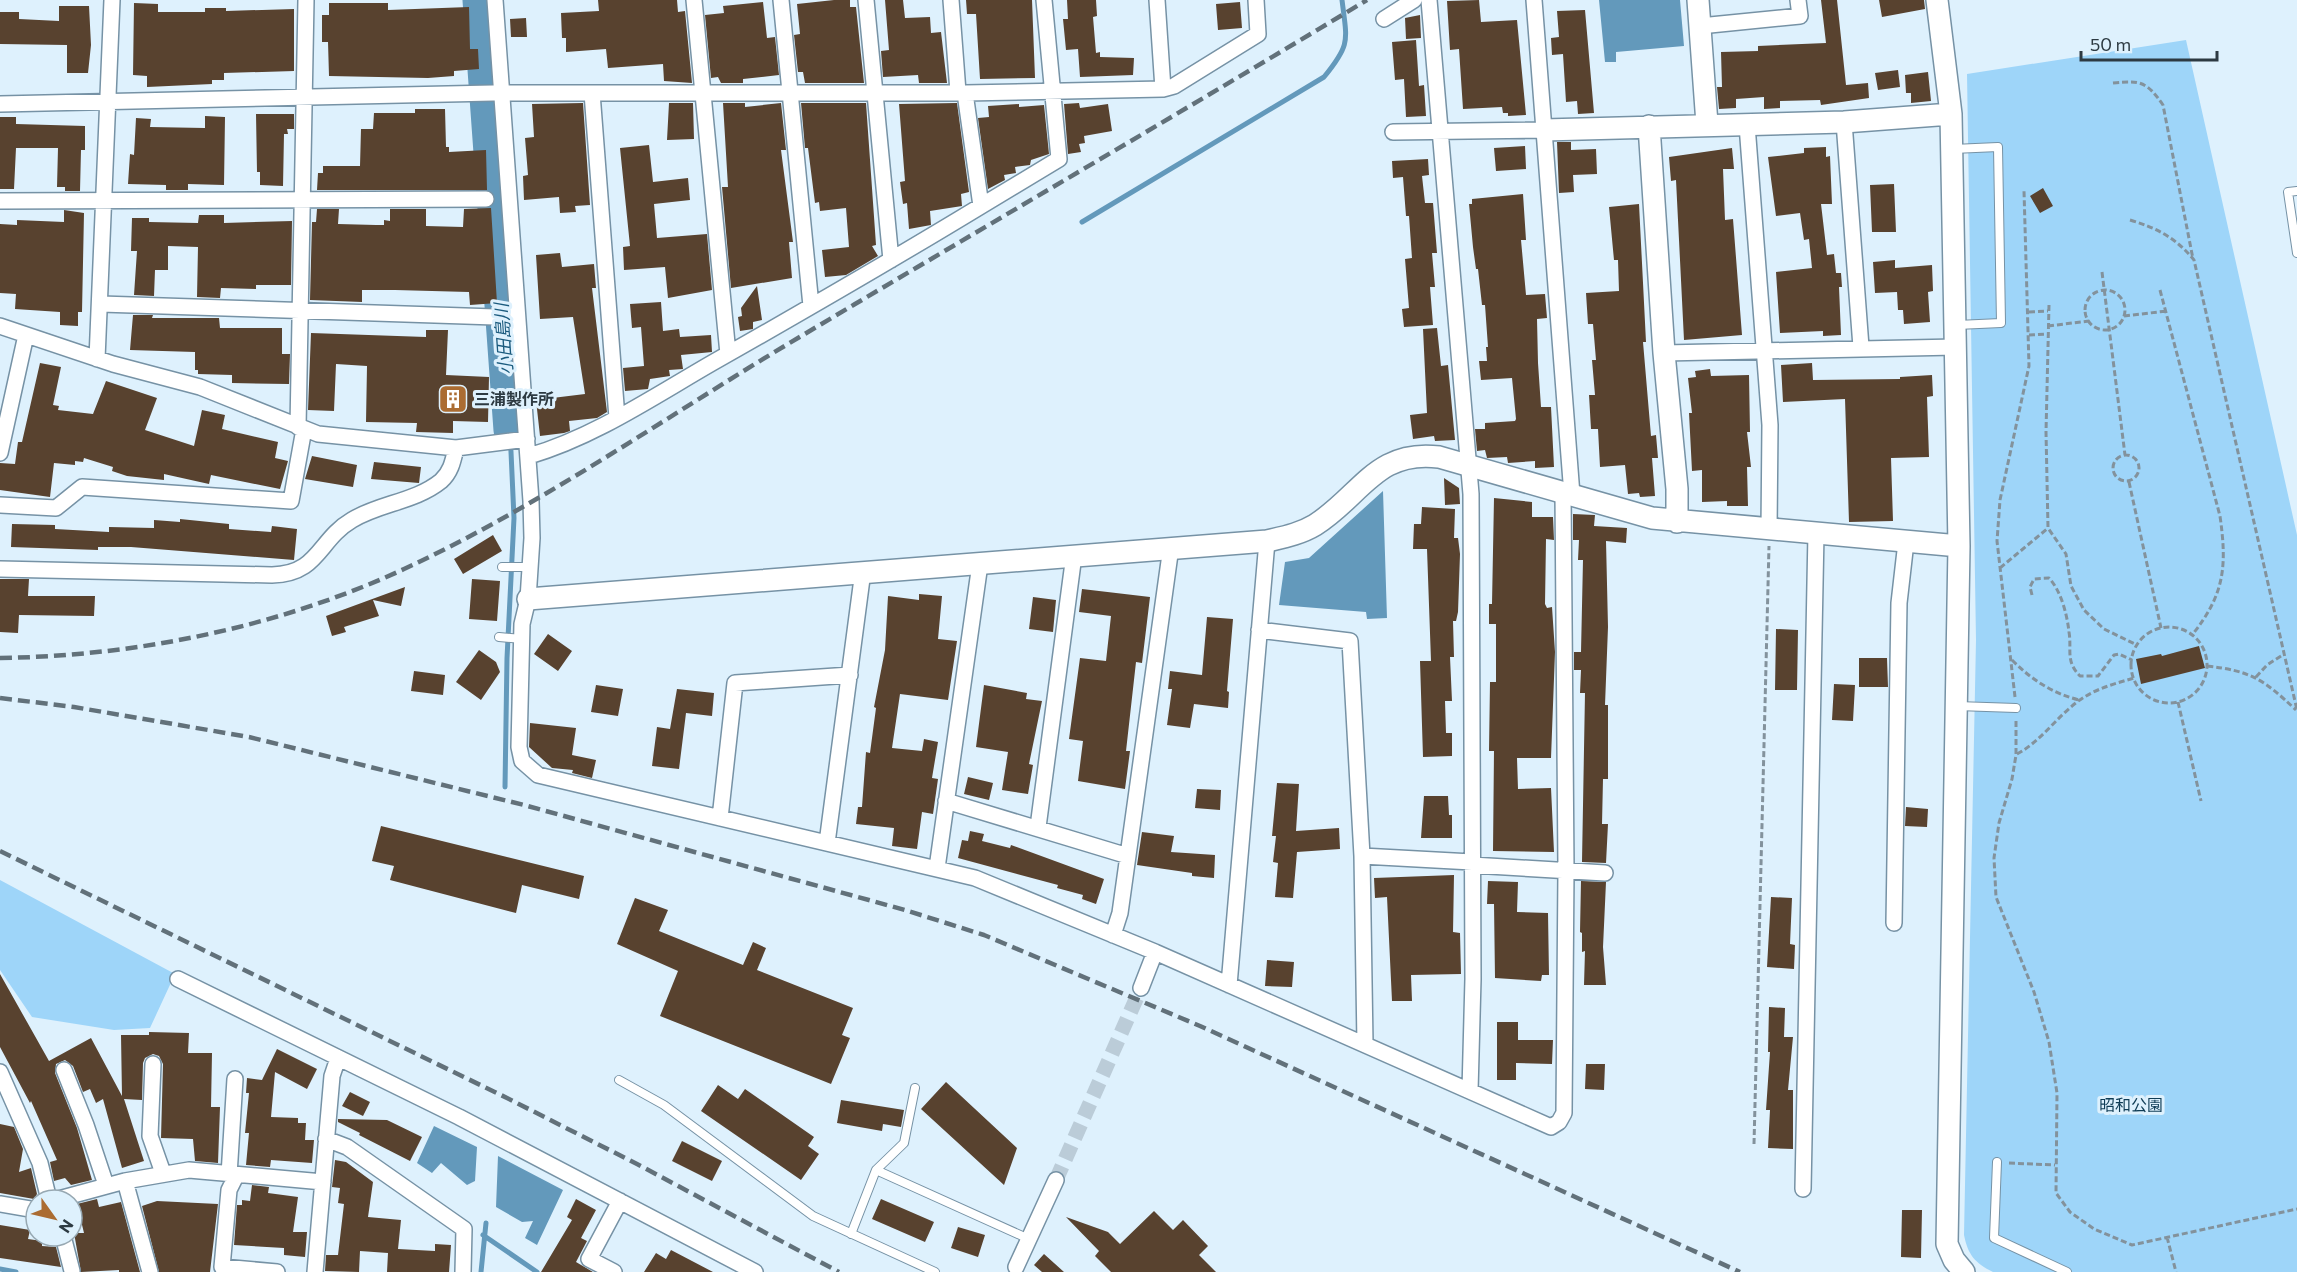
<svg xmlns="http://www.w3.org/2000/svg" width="2297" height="1272" font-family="Commissioner,'Noto Sans JP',sans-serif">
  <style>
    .green { fill: #9ed5f9 }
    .water { fill: #6399bb }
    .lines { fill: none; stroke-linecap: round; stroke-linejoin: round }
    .stream { stroke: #6399bb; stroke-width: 5 }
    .river { stroke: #6399bb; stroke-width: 33 }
    .building { fill: #58422f }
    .street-tunnel { stroke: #bbccd8; stroke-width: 15; stroke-dasharray: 15 8; stroke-linecap: butt }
    .lane-casing { stroke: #7692a5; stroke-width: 10 }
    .street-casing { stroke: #7692a5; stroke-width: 18 }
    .secondary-casing { stroke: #7692a5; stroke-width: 24 }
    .path { stroke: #83929c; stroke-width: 3; stroke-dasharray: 6 3; stroke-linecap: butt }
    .lane { stroke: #fff; stroke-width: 8 }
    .street { stroke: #fff; stroke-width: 15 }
    .secondary { stroke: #fff; stroke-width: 21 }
    .rail { stroke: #62717a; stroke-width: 4.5; stroke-dasharray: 12 6; stroke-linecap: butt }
    .labels { text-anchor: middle; stroke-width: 6; stroke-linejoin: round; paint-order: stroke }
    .poi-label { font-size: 16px; font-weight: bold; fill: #2d3a42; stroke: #def1fd; text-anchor: start }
    .park-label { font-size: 16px; fill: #0f3c55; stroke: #def1fd }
    .water-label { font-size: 18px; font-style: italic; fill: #1b5b7e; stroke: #def1fd }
  </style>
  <rect width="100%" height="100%" fill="#def1fd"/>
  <path class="green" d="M2186,40L2297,535V1272H1993C1975,1263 1968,1255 1964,1235L1976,640L1967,74Z
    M0,880L175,974L150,1028L114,1030L32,1017L0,970Z"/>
  <path class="water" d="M1599,0H1680L1684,46L1616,52V62H1605Z
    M1383,491L1387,618L1367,619L1366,612L1279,605L1285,562L1309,558Z
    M434,1126L477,1147L475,1181L467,1185L441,1163L432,1173L417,1163Z
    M498,1156L563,1190L537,1245L525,1238L533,1221L522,1222L496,1207Z"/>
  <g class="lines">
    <path class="stream" d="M1082,222L1324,77C1351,44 1347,41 1342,0
      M505,787L507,658L514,518L510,430
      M483,1235L537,1272
      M0,1269L16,1272
      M481,1272L486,1223"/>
    <path class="river" d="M479,0L510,430"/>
  </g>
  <path class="building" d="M598,0H677L678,12L685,11L692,83L664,81L663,64L608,68L606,49L566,52V38H562L561,13L599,11Z
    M834,0H850V7H856L864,83H805L803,72H798L794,35L800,34L797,4Z
    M885,0H903L905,18L930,17L931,33L941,32L947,83H919L918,75L883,77L881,51L889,50Z
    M966,0H1032L1035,78L980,79L976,14H967Z
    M1067,0H1096L1097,16L1093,17L1096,53L1100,52V57L1134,58L1133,75L1080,77L1078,49L1066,50L1063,19H1068Z
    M1479,0L1481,22L1517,20L1526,115L1508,116V113H1503L1502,107L1463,109L1459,49L1450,50L1447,1Z
    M1821,0H1837L1846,85L1868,83L1869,98L1821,105L1820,100L1780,101V108L1764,109V97L1736,99V108L1719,109L1717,87H1722L1721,52L1758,51V46L1826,43Z
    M1879,0H1924L1925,9L1882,17Z
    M763,2L767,38L775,37L779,75L743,79V83H721L718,77L711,78L705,15L724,13L723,6Z
    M1240,2L1242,28L1218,30L1216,4Z
    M134,3L158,4V12H205V8H226V11L294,9V71L224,73V80H212V84L147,87V76L133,75Z
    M329,3H388V10L469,7L470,49H478L479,69L454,71V76L428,78L329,76L328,42H322V15H329Z
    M59,6H89L91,45L88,73H67V45L0,44V12H19V19L59,21Z
    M1585,10L1594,113L1578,114L1577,101L1566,102L1563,54L1552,55L1551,38L1559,37L1557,11Z
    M1420,15L1421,38L1406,39L1405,18Z
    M526,18L527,37H511L510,19Z
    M1416,40L1419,86L1424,85L1426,116L1406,117L1404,79L1395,80L1392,42Z
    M1898,70L1900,87L1878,90L1875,73Z
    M1928,72L1931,101L1911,103V93H1906L1905,75Z
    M583,103L590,205L575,206L576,212L560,213L559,197L524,200L523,176L528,175L525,138L534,137L532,104Z
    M669,103H693L694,139L667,140Z
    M723,103H745V107L781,103L786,150H781L793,242H789L792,278L731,288L722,187H728Z
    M801,103H866L876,245L872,246L878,256L846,275L825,277L822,250L849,247L846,208L820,211L819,202L815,203L808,148H805Z
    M957,103L969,192L961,194L962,206L930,211L931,225L909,229L907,203L903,204L900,182L905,181L899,104Z
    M1079,103L1080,108L1108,104L1112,131L1084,136L1085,143L1079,144L1081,152L1068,154L1064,104Z
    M1019,104V107L1044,105L1049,154L1031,160L1030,165L1015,167L1016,173L1004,175L1005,180L988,189L978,118L989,117L988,106Z
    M415,109H445L446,147H449V152L486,150L487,190H317L318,173H323V166H360L361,129H373L374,113H415Z
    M256,114H294V129H287L288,134H284L283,186L260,185V172H257Z
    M205,116L225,117L224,185L188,184V190H166V185L128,184L130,154L134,155L136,118L151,119L150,127L205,128Z
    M0,117H16V124L85,126V150H81L80,191H65V187H57L58,148H16L14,189H0Z
    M1557,142H1571V150L1596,149L1597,174L1573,175L1574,192L1559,193Z
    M649,145L653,182L688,178L690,200L654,204L657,238L707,234L712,290L668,298L665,267L624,270L623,247L630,246L620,148Z
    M1525,146L1526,169L1496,171L1494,148Z
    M1826,147V157L1830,156L1832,204H1821L1827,255L1834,254L1836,273H1841L1842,287H1839L1841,335L1823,336V331L1780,333L1776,272L1812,268L1809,239L1804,240L1800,213L1776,216L1768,157L1804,153V148Z
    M1732,148L1734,169H1723L1725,220L1733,219L1742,335L1684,340L1676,180L1671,181L1669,157Z
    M1428,159L1429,175L1422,176L1425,203H1433L1437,253H1432L1435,287H1430L1433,325L1404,327L1402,309L1409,308L1405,259L1412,258L1409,216H1406L1403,177L1393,178L1392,161Z
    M1894,184L1896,232H1872L1870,185Z
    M2043,188L2053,206L2040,213L2030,196Z
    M1523,194L1526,240H1521L1526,295L1545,294L1547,318L1537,319L1538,363L1541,407H1551L1554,467L1535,468V461L1508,463L1507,457L1487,458L1485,450L1477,451L1475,429H1485V423L1515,421L1516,419L1512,378L1481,380L1479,361H1487L1486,347H1488L1485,305H1482L1478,269H1476L1473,247L1469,204H1472V199Z
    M1639,204L1646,342H1643L1651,436L1656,435L1658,458H1652L1655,496L1640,497L1639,493L1628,494L1625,465L1600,467L1598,429H1591L1589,395H1595L1592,360H1596L1593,324H1588L1586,293L1619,291L1618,260H1614L1609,207Z
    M491,208L497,303L470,305L469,292L395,290H362V302L310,300L312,222H316L317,209H339L338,224L376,225H384V220L390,221V209H426V226L463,227L464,209Z
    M64,210L84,213L82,312H78V326L60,325V312L15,309L16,294L0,293V224L17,225V220L64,222Z
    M199,215H224V223L292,221L291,285H256V289L221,288L220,298L197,297L198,247L168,246V270H155L154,296L134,295L137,251H131L132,218H149V222L198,223Z
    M560,253L562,267L594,264L596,288H592L607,412L597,418L569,421L570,431L564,433L540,436L536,400L585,394L573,317L540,319L536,255Z
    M1895,260V268L1932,265L1933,291L1928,292L1930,322L1904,324L1903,310H1898L1897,292L1875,293L1873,262Z
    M757,286L762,320L753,322V329L740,331L738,317L742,316L741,308Z
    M661,302L663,331L679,329L680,337L711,335L712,352L681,355L683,369L669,370L670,376L650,379L648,389L625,391L623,368L644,366L641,327L632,328L630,304Z
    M133,315H153L152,318H219L220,328H282V354H290L289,384L232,383V375L198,374V370H195V352L130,350Z
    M1437,328L1441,366L1448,365L1455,440L1435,441L1434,436L1413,439L1410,415L1427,413L1423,329Z
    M426,330H448L446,375L489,377L488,422L453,421V433L416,432L417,423L366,422L367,366L336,364L334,411L308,410L311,333L426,337Z
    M40,363L61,367L53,405L59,406L58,410L93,414L106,381L157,398L145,430L194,446L202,410L225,415L222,429L278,442L275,458L288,461L280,489L211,475L209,484L164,474V480L127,476L112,471L113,467L84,458L83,462L75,461V465L54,463L50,497L0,490V463L15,464L18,442H22Z
    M1812,363L1813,380L1900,379V377L1932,375L1933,396L1927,397L1929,457L1891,458L1893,521L1849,522L1845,399L1783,402L1781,365Z
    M1710,369L1711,376L1749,375L1750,432H1747L1751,467H1747L1748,506H1727V501L1702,502V470L1692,471L1689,413H1692L1688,378L1696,377L1695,371Z
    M312,456L357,465L353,487L305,479Z
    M374,462L421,467L419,483L371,479Z
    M1444,478L1459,488L1460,504L1445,505Z
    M1494,498L1532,502V517H1553L1554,540L1546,539L1545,604L1547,608L1552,607L1555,652L1551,758H1517L1518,789L1551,788L1554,852L1493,851L1494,751H1489L1490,682H1496V624H1489V604H1492Z
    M1422,507L1455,509L1454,538H1458L1460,554L1458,612L1456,621H1453L1454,657H1450L1452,701H1445L1446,733H1452V756L1423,757L1420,661H1431L1427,549H1413L1414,524H1421Z
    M1573,514L1595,515L1594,526L1627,528L1626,543L1606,541L1608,627L1605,705H1608V779H1603L1602,824H1608L1606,863L1582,862L1585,693H1580L1581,670H1574V652H1581L1583,560H1578L1579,540H1573Z
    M180,519L229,524V529L271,532L272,526L297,529L294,560L131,547H98V550L11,547L12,524L55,525V529L109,532V527L154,528V520L180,522Z
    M493,535L502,551L463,574L454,559Z
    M0,579H29L28,596H95L94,616L19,615L18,633L0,632Z
    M472,579L500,581L497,621L469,619Z
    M405,587L401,606L373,600L379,616L344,627L346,632L332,636L326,616Z
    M1082,589L1150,597L1142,663L1136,662L1126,751H1130L1125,789L1078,781L1083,741L1069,739L1080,658L1106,661L1111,616L1079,612Z
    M919,594L942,596L938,639L957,641L948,700L900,694L892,748L922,751L924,739L938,742L932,778L938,779L933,814L922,812L917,849L892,846L894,828L856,824L858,807H862L866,752L870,753L876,708L874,707L885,650L888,596L919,600Z
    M1033,597L1056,600L1053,632L1029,629Z
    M1207,617L1233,619L1227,691L1229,692L1228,708L1194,704L1190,728L1167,725L1172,689H1168L1170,671L1202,675Z
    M1776,629L1798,630L1797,690H1775Z
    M548,634L572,651L558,671L534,654Z
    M2199,646L2205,668L2141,684L2136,659L2161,654L2162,656Z
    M479,650L496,662L500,672L481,700L456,682Z
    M1859,658H1887L1888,687H1859Z
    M414,671L445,675L443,695L411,691Z
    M1834,684L1855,685L1853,721L1832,720Z
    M596,685L623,689L618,716L591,712Z
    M984,685L1027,693L1026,699L1042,701L1029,764L1033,765L1028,794L1002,790L1008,752L976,747Z
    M677,689L714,693L712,716L686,713L679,769L652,766L657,727L670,729Z
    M530,723L576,728L572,755L596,760L592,778L572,773L573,770L552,768L529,747Z
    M968,777L993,783L989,800L964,794Z
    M1277,783L1299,784L1296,831L1339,828L1340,849L1297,852L1293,898L1275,897L1278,863L1273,862L1276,836H1272Z
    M1197,789L1221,790L1220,810L1195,808Z
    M1424,796H1448L1449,815H1452V838H1421Z
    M1906,807L1928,809L1927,827L1905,826Z
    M381,826L584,876L579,899L522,885L516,913L390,880L394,866L372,861Z
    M970,831L984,834L982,841L1010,848L1011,845L1104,879L1096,904L1082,899L1083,895L1057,888L1058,885L958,858L962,840L968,841Z
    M1142,832L1174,836L1171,852L1215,855L1214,878L1192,876V873L1137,865Z
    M1454,875L1453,932L1460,933L1461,974L1411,975L1412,1001H1392L1387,897L1375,898L1374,878Z
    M1488,881L1518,882L1517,912L1548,913L1549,975H1542L1541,981L1495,978L1494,904H1487Z
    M1581,881L1606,882L1603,947L1606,985H1584L1585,951L1582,952V933L1580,932Z
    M1771,897L1792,898L1790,944L1795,945L1794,969L1767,967Z
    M635,898L668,910L659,931L743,965L753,942L766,948L757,970L853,1008L842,1035L850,1038L831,1084L660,1016L678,971L617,944Z
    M1267,960L1294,962L1292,987L1265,986Z
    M0,974L49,1061L91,1038L122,1096L121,1035H149V1032L189,1033L188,1053H212L211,1107H220L218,1163L195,1161L193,1139L161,1138L163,1064L159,1056L153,1054L145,1058L143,1063L142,1100L124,1099L144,1161L122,1168L103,1099L96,1103L90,1089L83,1092L73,1066L65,1060L56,1064L55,1073L77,1128L92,1180L71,1185L65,1178L54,1181L50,1162L57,1160L31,1101L30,1103L0,1047Z
    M1769,1007L1785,1008L1784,1037H1793L1788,1090H1793V1149L1768,1148L1770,1110H1766L1770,1052H1768Z
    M1497,1022H1518V1040H1553L1552,1064L1516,1063V1080H1497Z
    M277,1049L317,1069L307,1089L275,1072L271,1117L298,1118V1123H306L305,1140H314L312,1163L271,1160L270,1167L246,1165L249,1133H245L249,1093H246L247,1078L262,1080Z
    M1586,1064H1605L1604,1090L1585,1089Z
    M946,1082L1017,1148L1004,1185L921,1109Z
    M718,1085L738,1099L745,1089L814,1137L808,1146L819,1154L801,1180L701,1111Z
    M350,1092L370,1102L363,1116L342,1106Z
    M841,1100L904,1110L901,1127L883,1124L882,1131L837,1123Z
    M338,1119L387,1120L422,1137L410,1161L359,1135L360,1133L338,1122Z
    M0,1124L14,1127L23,1149L19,1172L31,1168L37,1194L34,1199L0,1193Z
    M682,1141L722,1161L712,1181L672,1161Z
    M335,1160L346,1162L373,1182L368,1217L401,1220L398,1249L435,1251V1244L451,1245L449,1272H387L388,1253L360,1251L359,1272L325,1271L326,1255H338L344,1204L338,1203L340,1188L332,1187Z
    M252,1185L269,1187L268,1193L298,1197L293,1232H307L305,1257L284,1255V1248L234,1245L237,1205H242V1200L250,1201Z
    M97,1199L99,1207L121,1202L140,1272H119V1270L81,1272L74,1233H84L77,1204Z
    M576,1199L596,1210L581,1238L587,1241L576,1262L593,1272H541L572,1220L567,1217Z
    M881,1199L934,1222L925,1242L872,1219Z
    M157,1201L218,1204L210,1272H159L142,1206Z
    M1902,1210H1922L1921,1258L1901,1257Z
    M1154,1211L1173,1230L1183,1220L1208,1246L1199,1255L1216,1272H1111L1095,1256L1099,1251L1066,1217L1108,1232L1120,1244Z
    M0,1225L30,1230L28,1239L42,1241V1246L56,1247L61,1267L0,1258Z
    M958,1227L985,1235L978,1257L951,1248Z
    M671,1250L713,1272H644L656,1253L666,1259Z
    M1044,1254L1064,1272H1042L1034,1265Z"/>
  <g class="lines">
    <path class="street-tunnel" d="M1056,1180L1141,988"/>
    <g class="lane-casing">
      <path id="lane" d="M1953,149L1998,147L2001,323L1957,325
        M2297,191L2288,192L2297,253
        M502,567H530
        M499,637L522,639
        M1957,706L2016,708
        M619,1080L664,1105L813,1216L935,1272
        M1997,1162L1994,1238L2067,1272
        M876,1170L1029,1239
        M851,1234L876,1170L904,1143L915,1088"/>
    </g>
    <g class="street-casing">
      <path id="street" d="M495,0L531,501L532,538L528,599L522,624L519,747L522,761L538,775L975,878L1155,952L1141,988
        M694,0L728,354
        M781,0L811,306
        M866,0L891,260
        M951,0L958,92
        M1157,0L1163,89
        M1429,0L1471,494L1473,979L1470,1091
        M1534,0L1572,495
        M1384,19L1414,0
        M1700,26L1800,16L1798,0
        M592,93L617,418
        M0,104L493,93H965L1163,89L1174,86L1258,34L1256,0
        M1844,122L1861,347
        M1747,125L1770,425L1769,530
        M1393,132L1544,130
        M0,201L486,199
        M981,206L1059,159L1044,0
        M101,304L495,317
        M0,326L113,364L200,387L318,434L456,448L527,439
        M1664,353L1956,347
        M97,359L112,0
        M298,427L306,0
        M0,453L26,335
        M529,456C594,437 653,397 712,363C802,312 892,260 981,206L965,93
        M0,505L56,508L82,487L291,501L304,429
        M0,569L272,575C319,574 318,540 352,520C380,503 415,502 441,481C451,472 453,461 456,448
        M1259,630L1350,641L1362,856L1365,1044
        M946,801L1128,856
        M720,818L735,683L850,675
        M1038,827L1074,555
        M827,843L863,571
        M1362,856L1472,862
        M1472,865L1605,873
        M937,868L980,564
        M1894,923L1899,603L1906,542
        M1113,935L1120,913L1171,547
        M1155,952L1551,1127L1559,1122L1564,1113L1566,870L1563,493
        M178,979L459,1117L755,1272
        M1229,985L1267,541
        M153,1064L150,1136L163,1173
        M64,1070L86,1125L106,1185
        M0,1072L40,1163L49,1200
        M326,1139L347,1147L464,1229L463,1272
        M229,1175L235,1079
        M236,1176L229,1190L222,1267L277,1272
        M125,1181L150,1272
        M1803,1189L1816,533
        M55,1200L125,1181L189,1170L323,1182
        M0,1204L36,1210
        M63,1236L72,1271
        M1016,1267L1056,1180
        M315,1272L332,1076L338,1058
        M614,1272L589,1259L620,1201"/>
    </g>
    <g class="secondary-casing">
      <path id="secondary" d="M1698,0L1707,124
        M1937,0L1951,114L1959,546L1947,1244L1954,1260L1964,1272
        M1649,126L1664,353L1677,489V522
        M1544,130L1844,122L1951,114
        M528,599L1267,541C1284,537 1300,534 1315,525C1361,496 1376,449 1439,457L1652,518L1959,546"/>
    </g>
    <path class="path" d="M2113,83C2141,80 2147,82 2163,105L2193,259
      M2130,220C2157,228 2176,238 2194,260L2297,710
      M2102,272L2125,455
      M2160,290L2220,516C2227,566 2225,594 2192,635
      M2085 310a20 20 0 1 1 40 0a20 20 0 1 1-40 0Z
      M2049,305L2046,432L2048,528L2066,554L2071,586L2084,610L2104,629L2137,645
      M2029,312L2048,311
      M2124,316L2167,311
      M2048,326L2089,321
      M2029,335L2047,334
      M2113 468a13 13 0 1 1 26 0a13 13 0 1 1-26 0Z
      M2129,482L2161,628
      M2000,568L2047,529
      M2032,595L2030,587L2034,579L2049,578C2061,591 2067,614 2069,632C2072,650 2065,661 2080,676H2098L2114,655L2119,654L2132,660
      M2131 665a38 38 0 1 1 76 0a38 38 0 1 1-76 0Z
      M2012,660C2032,680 2052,693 2079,700
      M2207,666C2252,671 2264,680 2296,710
      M2256,677L2267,665L2284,654
      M2015,697L1997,541L2000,500L2029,366L2024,191
      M2178,702L2201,801
      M2016,721V755L2012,779L1999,823L1994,858L1996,897L2034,992L2049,1042L2057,1093L2056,1193L2070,1212L2094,1229L2132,1245L2297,1209
      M2017,754C2040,742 2056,718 2077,702C2094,689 2114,684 2134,678
      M1754,1144L1769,546
      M2009,1163L2055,1165
      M2167,1237L2176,1272"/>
    <use href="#lane" class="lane"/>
    <use href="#street" class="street"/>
    <use href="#secondary" class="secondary"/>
    <path class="rail" d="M0,658C137,656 279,627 404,569C544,504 671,413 803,335C991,223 1180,113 1367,0
      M0,698L74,707L249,737L524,805L905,910L984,935L1200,1026L1740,1272
      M0,851L507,1098L637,1164L839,1272"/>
  </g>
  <defs>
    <g id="building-square" transform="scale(1.5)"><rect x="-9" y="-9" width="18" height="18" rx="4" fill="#ab6c32" stroke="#def1fd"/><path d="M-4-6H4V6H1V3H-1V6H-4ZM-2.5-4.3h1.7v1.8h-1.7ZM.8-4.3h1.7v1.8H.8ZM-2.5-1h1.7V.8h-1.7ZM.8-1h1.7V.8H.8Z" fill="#fff"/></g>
  </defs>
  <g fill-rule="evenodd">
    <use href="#building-square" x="453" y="399"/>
  </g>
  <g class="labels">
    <g class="poi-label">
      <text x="474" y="405">三浦製作所</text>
    </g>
    <g class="park-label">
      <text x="2131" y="1111">昭和公園</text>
    </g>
    <g class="water-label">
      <text transform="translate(504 339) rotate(-94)" y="6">小田島川</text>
    </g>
  </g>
  <g transform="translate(54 1218) rotate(124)"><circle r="28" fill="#def1fd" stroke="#97a8b2" stroke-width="1.5"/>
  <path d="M0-4.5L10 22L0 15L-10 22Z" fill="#ab6c32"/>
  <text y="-9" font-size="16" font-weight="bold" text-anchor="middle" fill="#2d3a42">N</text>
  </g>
  <path d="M2081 51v9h136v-9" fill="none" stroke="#2d3a42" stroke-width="3"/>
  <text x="2090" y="51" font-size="18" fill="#2d3a42" stroke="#def1fd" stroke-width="4.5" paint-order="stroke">50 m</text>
</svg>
